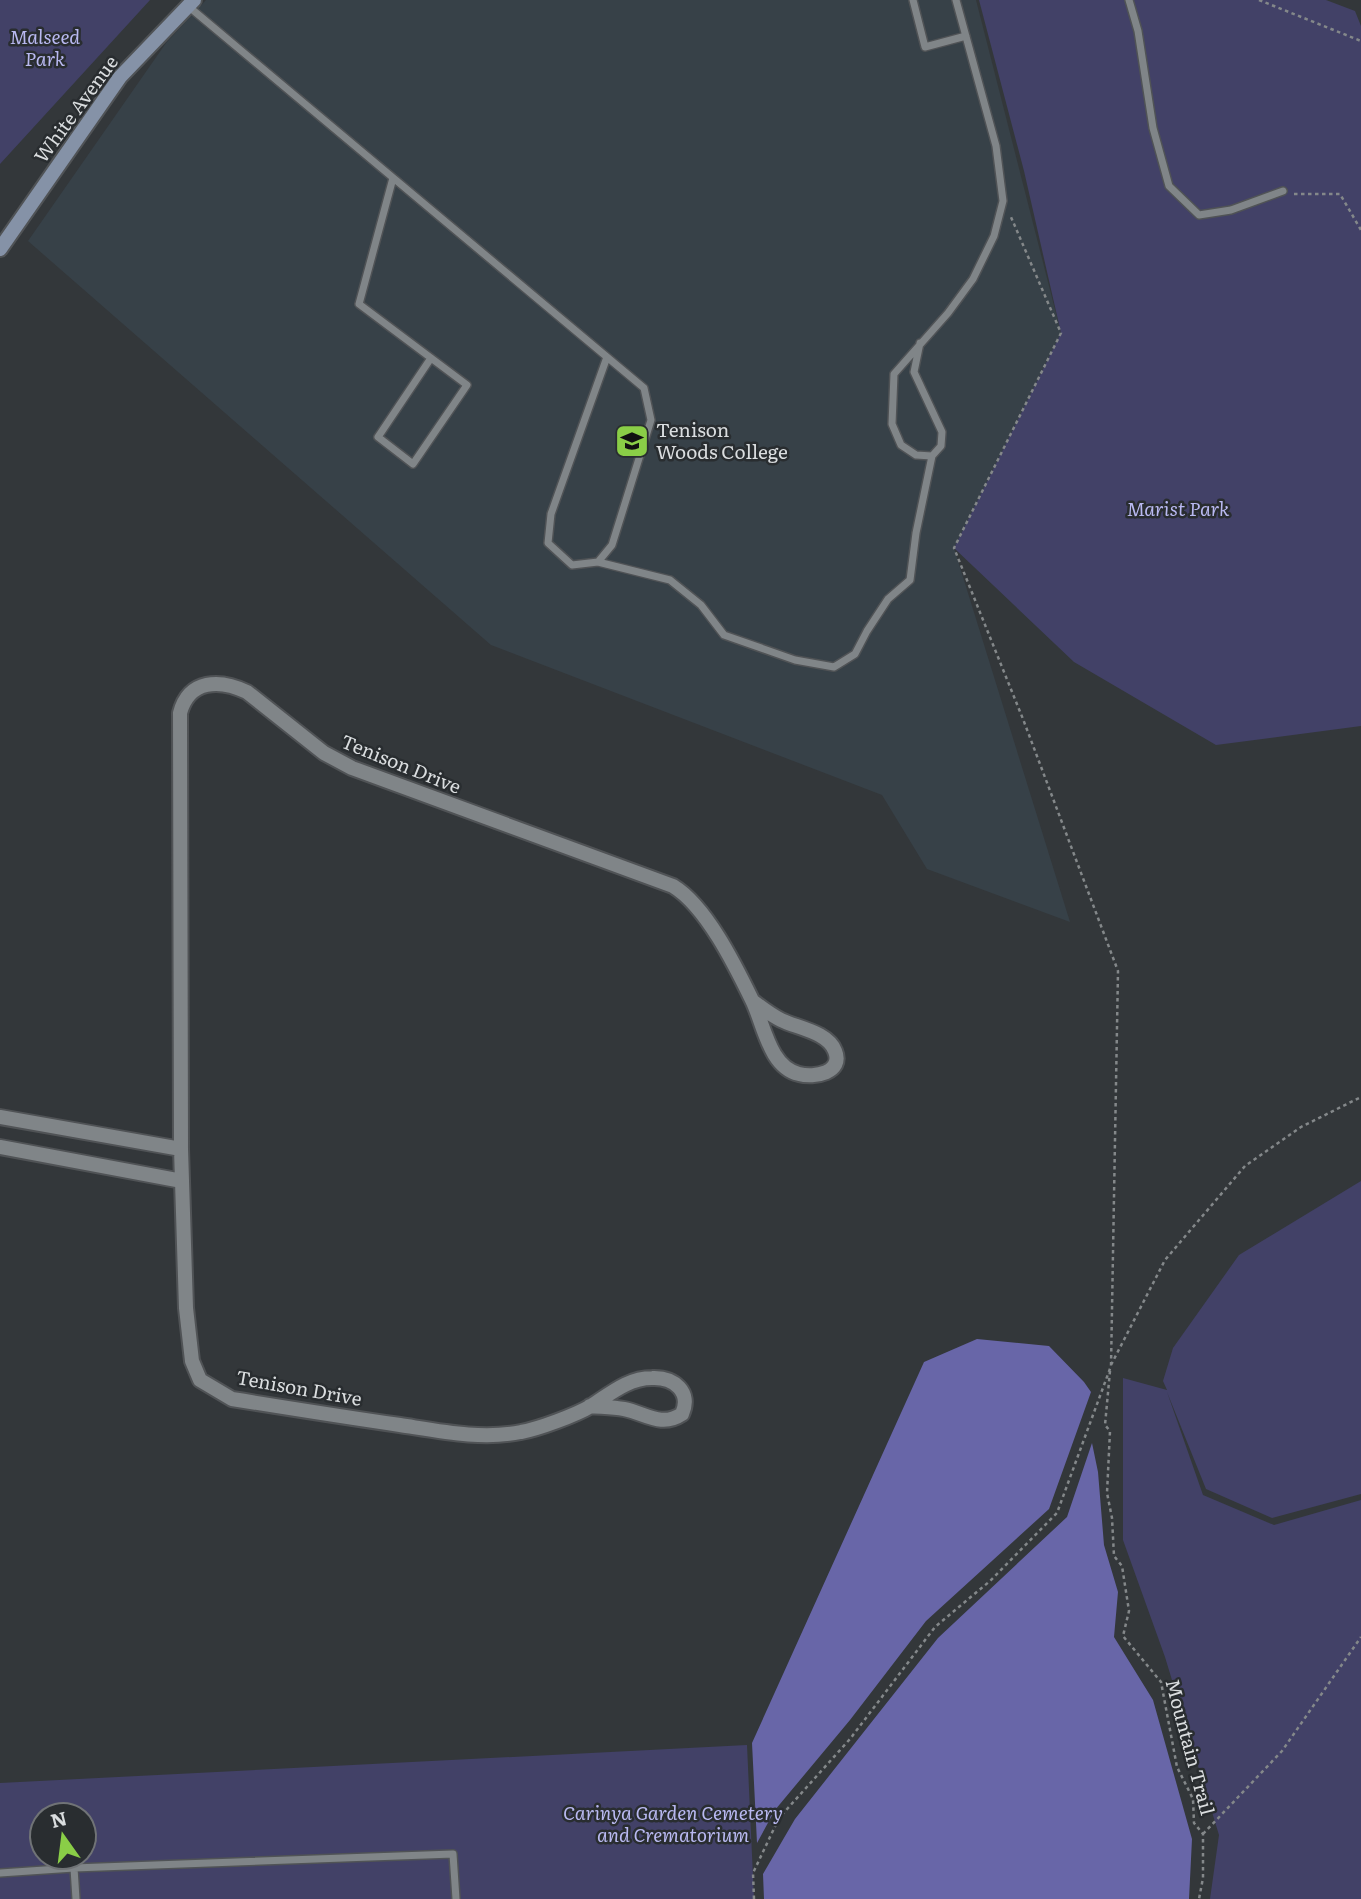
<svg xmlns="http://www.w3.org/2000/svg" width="1361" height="1899" font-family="Literata,serif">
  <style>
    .built { fill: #374148 }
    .green { fill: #424167; fill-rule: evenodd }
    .forest { fill: #6866a8 }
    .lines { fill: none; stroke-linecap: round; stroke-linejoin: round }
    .lane-casing { stroke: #505356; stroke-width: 10 }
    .street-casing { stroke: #505356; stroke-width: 18 }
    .secondary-casing { stroke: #505356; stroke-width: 18 }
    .path { stroke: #84888a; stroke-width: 2.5; stroke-dasharray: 3.5 3.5; stroke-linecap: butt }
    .lane { stroke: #808588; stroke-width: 7 }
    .street { stroke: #808588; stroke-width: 14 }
    .secondary { stroke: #8592a7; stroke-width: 14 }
    .labels { text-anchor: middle; stroke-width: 5; stroke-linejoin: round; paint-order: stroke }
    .park-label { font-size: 19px; font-style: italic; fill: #b9b9f1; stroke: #292d30 }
    .street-label { font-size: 19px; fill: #dadddf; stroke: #292d30 }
    .poi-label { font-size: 19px; fill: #dadddf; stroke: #292d30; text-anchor: start }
  </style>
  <rect width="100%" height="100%" fill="#33373a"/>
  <path class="built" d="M206,0H976L1061,333L954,548L1070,922L927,869L882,795L491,645L28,241L166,43Z"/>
  <path class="green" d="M0,0H150L0,164Z
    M979,0H1326L1355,11L1361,26V726L1216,745L1074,662L954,548L1061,333L1024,171Z
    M1361,1181V1494L1272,1518L1206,1489L1167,1392L1203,1495L1274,1525L1361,1500V1899H1210L1219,1835L1165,1657L1123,1540V1378L1167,1390L1163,1381L1173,1348L1239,1255Z
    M747,1745L754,1899H0V1783ZM42,1815H84V1857H42Z"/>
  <path class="forest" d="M977,1339L1049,1346L1084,1382L1091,1392L1049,1509L926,1621L850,1720L775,1810L757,1843L752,1743L924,1362Z
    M1092,1443L1098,1472L1104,1545L1118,1592L1114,1637L1153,1700L1192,1839L1189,1899H764L763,1874L795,1819L938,1638L1067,1517Z"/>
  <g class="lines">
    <g class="lane-casing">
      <path id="lane" d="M913,0L925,47L966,36
        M1129,0L1138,31L1153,128L1169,186L1199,215L1231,210L1283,191
        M188,6L644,388L651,420L612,545L598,562L572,565L548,543L551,514L607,357
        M393,178L359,304L467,385L413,464L378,437L431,358
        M920,343L914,372L942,432L941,446L932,456L916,455L901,445L892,424L894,374L948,313L973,279L994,236L1003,201L996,146L956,0
        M598,562L670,580L701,605L724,635L795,660L834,667L855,654L867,631L888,599L910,580L916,533L932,456
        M74,1868L76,1899
        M0,1873L74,1868L453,1854L456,1899"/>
    </g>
    <g class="street-casing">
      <path id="street" d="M0,1117L181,1149
        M0,1147L182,1181
        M590,1406C601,1407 613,1407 624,1409C645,1413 661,1428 682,1414C692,1392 674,1377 652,1378C628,1378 610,1394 591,1406C576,1415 538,1429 521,1432C482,1440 439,1431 400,1425C344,1417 288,1408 232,1399L200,1380L192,1361L186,1308L181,1149L180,713C189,679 220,679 247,692L324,753L352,768L673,886C706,906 735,965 752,1000C764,1024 769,1067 799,1074C814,1078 844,1073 835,1051C828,1032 797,1028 781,1020C771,1015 762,1008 754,1002"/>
    </g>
    <g class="secondary-casing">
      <path id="secondary" d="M0,249L120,77L194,0"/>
    </g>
    <path class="path" d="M1259,0L1361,41
      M1294,194H1340L1361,230
      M1111,1365L1165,1260L1245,1166L1301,1127L1361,1097
      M1110,1371L1105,1425L1110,1431L1107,1493L1112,1518L1114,1556L1122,1566L1129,1611L1123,1636L1161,1682L1177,1767L1193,1799L1194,1823L1203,1834V1878L1199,1899
      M1203,1834L1282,1751L1361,1637
      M754,1899L753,1873L779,1818L850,1739L935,1627L990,1581L1057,1513L1111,1366L1118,971L1023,719L954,548L1061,333L1011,217"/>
    <use href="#lane" class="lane"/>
    <use href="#street" class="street"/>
    <use href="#secondary" class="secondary"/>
  </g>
  <defs>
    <g id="school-square" transform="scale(1.75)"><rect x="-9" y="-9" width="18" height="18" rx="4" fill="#8ace47" stroke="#292d30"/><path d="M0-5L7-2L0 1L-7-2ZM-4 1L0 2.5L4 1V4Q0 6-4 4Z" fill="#111"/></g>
  </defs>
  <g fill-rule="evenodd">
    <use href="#school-square" x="632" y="441"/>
  </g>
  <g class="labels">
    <g class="park-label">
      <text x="45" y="44">Malseed<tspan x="45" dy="22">Park</tspan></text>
      <text x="1178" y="516">Marist Park</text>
      <text x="673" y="1820">Carinya Garden Cemetery<tspan x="673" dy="22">and Crematorium</tspan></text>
    </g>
    <g class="street-label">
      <text transform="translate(76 109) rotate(-54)" y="7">White Avenue</text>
      <text transform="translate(401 764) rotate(22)" y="7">Tenison Drive</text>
      <text transform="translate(299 1388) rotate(10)" y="7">Tenison Drive</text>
      <text transform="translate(1190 1747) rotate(75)" y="7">Mountain Trail</text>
    </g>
    <g class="poi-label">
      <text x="656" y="437">Tenison<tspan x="656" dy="22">Woods College</tspan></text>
    </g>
  </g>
  <g transform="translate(63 1836) rotate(346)"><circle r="33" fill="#292d30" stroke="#707376" stroke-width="2"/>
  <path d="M0-5L12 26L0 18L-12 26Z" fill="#8ace47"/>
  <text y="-10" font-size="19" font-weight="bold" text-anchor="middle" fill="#dadddf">N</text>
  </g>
</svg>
